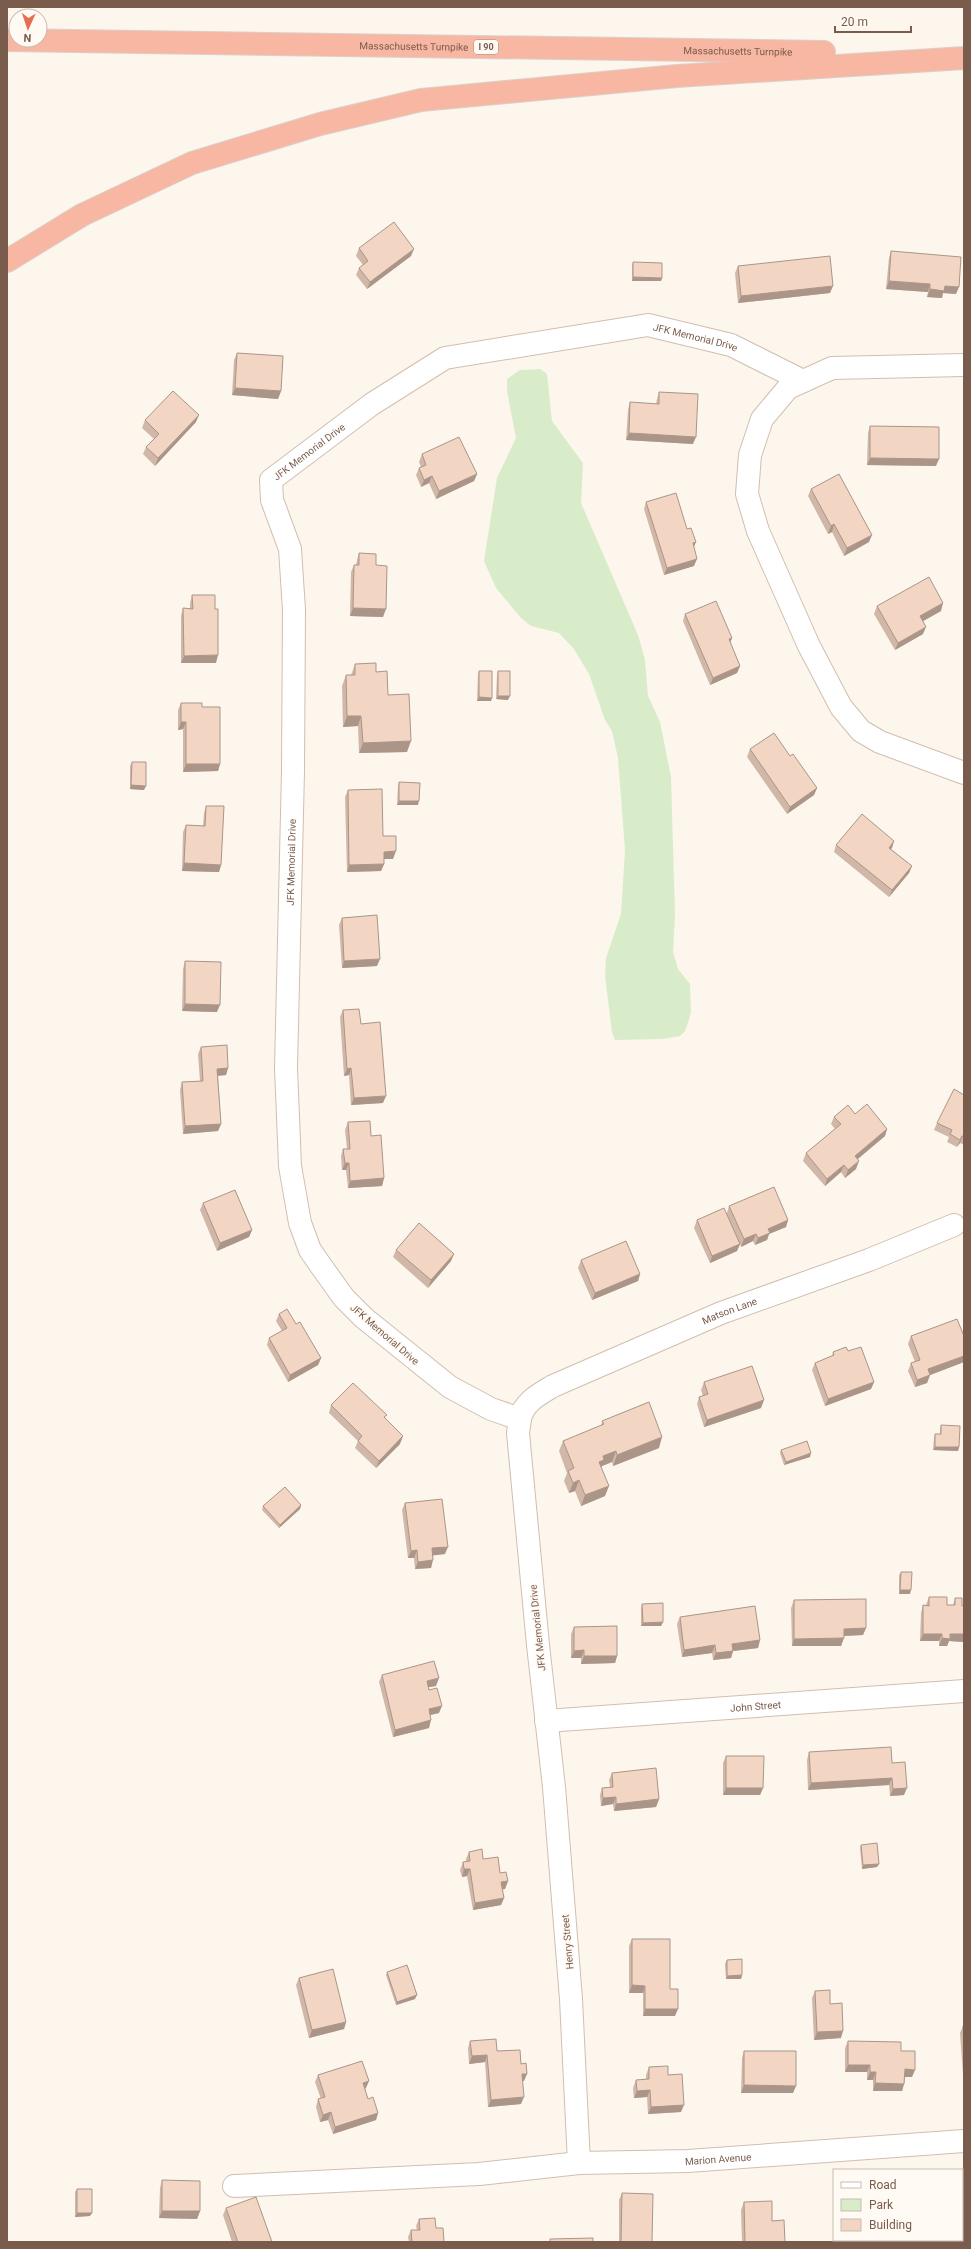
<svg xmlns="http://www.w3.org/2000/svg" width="971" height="2249" font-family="Roboto,sans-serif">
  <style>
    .green { fill: #d8ecc9 }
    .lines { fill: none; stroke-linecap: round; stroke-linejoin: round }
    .street-casing { stroke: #d1beb0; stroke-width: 24 }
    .highway-casing { stroke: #dad1cd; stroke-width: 24 }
    .street { stroke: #fff; stroke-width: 22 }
    .highway { stroke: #f7b7a3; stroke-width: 22 }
    .wall { fill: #d1b7a8 }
    .shaded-wall { fill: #aa9588 }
    .building { fill: #f3d5c3; stroke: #aa9588 }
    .labels { text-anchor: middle; stroke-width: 3.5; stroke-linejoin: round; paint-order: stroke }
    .shield { fill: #fffaf3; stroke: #a28b7f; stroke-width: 1 }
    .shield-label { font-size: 9px; font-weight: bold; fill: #7a5c4d }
    .street-label { font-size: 10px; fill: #7a5c4d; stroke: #fffaf3 }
  </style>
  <rect width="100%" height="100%" fill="#fdf6ec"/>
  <path class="green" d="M540,369L547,374L552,421L583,463L581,503L638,635L645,660L648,696L660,722L671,777L675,915L673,952L678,969L690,984L691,1013L685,1031L680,1036L663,1039L615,1040L612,1032L605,976L606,958L621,914L625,850L618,758L612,731L605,720L589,674L574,649L559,633L531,626L521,618L496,588L484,561L497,478L516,438L507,391V379L520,370Z"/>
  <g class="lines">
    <g class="street-casing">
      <g id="street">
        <path d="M964,365L832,368L788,388L762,419L750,455L747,494L758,531L809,646L841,707L861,731L880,742L964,773"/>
        <path id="s1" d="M520,1419C524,1402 538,1395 553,1386L721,1313L869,1260L954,1225"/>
        <path id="s2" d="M546,1721L964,1691"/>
        <path id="s3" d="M579,2163L571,1999L554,1787L538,1645L518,1433L520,1419L491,1409L450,1387L364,1318L344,1298L321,1266L310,1250L300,1223L290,1166L286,1068L293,771L294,610L290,549L272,500L271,480L372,404L445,358L648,325L731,345L803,381"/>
        <path id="s4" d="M234,2186L479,2174L579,2163L688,2161L964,2141"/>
      </g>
    </g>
    <g class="highway-casing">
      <g id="highway">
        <path id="s5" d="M7,40L824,52"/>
        <path d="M7,261L82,215L192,163L320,124L421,100L677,76L964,58"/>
      </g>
    </g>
    <use href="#street" class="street"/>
    <use href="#highway" class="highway"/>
  </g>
  <path class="wall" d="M359,248L411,256L367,289L356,275L359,268L363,265L356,256Z
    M891,251L956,294L943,293L942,298L927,297L928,292L886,289L889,258Z
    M633,262L662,278L661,281H632V266Z
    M738,266L830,293L738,303L735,273Z
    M237,353L281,391L278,399L232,395L234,360Z
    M659,392L693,444L626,440L628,410L630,402L656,404L657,399Z
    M145,420L196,422L155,466L143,454L146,447L154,439L142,428Z
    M870,426L936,466L867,465L868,433Z
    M422,454L477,474L474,481L436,499L429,483L421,487L416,475L419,468L421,467L419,462Z
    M811,489L869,542L844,556L832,532L828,534L808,496Z
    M646,502L687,529L694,547V566L664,575L644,509Z
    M359,553L376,565L383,617L350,616L351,572L354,565H356L357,560Z
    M192,595L216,663H181V616L183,608L190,609V603Z
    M877,606L941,611L923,621V634L895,650L874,614Z
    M685,614L732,638L730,643L740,666L737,673L710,685L683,621Z
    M355,664L376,672L388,695L407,752L359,753L358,726L343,727L342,686L346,675H351Z
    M479,671L492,698L491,701H477L478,674Z
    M498,671L508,700L496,699L497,675Z
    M181,703L220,764L218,771L183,772V729L178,730V710Z
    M750,749L817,788L814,795L787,814L747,757Z
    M132,762L144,790L130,789V766Z
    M399,782L418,805H397L398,786Z
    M348,790L383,836L393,859H384V864L381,871L347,872L345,797Z
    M206,806L221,865L219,872L182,871L183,832L186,825L203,826L204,813Z
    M894,841L891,849L912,866L909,873L889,897L834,852L836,845Z
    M342,918L377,966L342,968L339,925Z
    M185,961L217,1012L182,1011L183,969Z
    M343,1010L361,1024L383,1103L351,1105L349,1075L344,1076L340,1017Z
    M201,1047L228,1068L226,1075L218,1076L221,1124L218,1131L183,1134L180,1090L182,1082L200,1081L198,1054Z
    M964,1095V1145L960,1143L957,1147L947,1142L949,1137L934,1130L937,1123Z
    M855,1114L887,1129L885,1136L857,1159L856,1169L845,1178L841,1172L825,1186L803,1161L806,1153L835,1129L831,1124L834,1117Z
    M348,1122L371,1136L384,1178L382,1186L348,1188L346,1170H342L341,1156L343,1149H347L345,1130Z
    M203,1203L252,1230L249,1237L217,1251L200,1210Z
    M729,1206L788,1220L786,1227L769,1234L767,1240L755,1245L753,1241L741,1247L739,1241L740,1244L737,1251L710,1263L694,1228L697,1220L727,1213Z
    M396,1250L451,1261L428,1288L393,1257Z
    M581,1260L640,1274L638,1281L592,1300L578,1268Z
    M279,1314L296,1324L321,1358L318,1365L288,1382L267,1345L269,1338L282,1331L276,1321Z
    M911,1336H964V1362L930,1375L927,1383L915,1387L908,1371L911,1363L915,1362L908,1344Z
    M833,1352L874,1382L871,1389L825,1406L812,1370L815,1363L832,1356Z
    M704,1382L761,1408L704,1427L697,1404L699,1397L703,1396L701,1390Z
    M331,1405L385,1419L400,1444L376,1468L355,1448L358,1441L329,1413Z
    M602,1421L659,1448L613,1466L612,1462L602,1466L601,1467L605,1496L581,1506L575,1491L569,1493L564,1481L567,1473L559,1451L563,1441L601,1426Z
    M941,1425L959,1447L958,1451L933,1450L934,1438L935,1434H940V1429Z
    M781,1450L810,1457L784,1465L780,1453Z
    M405,1503L445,1554L433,1555L431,1568L415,1569L414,1558H408L402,1510Z
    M301,1505L300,1509L279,1528L262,1510L263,1506Z
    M901,1572L910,1594H899V1575Z
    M929,1597L947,1605H953L955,1598L962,1606H964V1642L949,1641L947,1646H939V1641H920L921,1613L923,1605H926Z
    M794,1600L866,1628L863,1635L844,1636L841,1646H792L791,1608Z
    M642,1604L663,1622L661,1626H641V1608Z
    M680,1617L760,1640L758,1648L733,1651L731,1658L713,1660L712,1653L682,1657L677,1624Z
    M574,1627L617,1656L615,1663L581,1664V1658H571V1634Z
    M382,1675L436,1686L428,1687L439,1713L430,1715L429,1728L393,1737L379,1682Z
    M809,1752L892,1763L904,1795L890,1796L889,1785L808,1790L807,1760Z
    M726,1756L763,1788L760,1795H723V1763Z
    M612,1773L659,1799L656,1807L614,1811L613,1804L601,1806L600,1795L602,1788L610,1787L609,1780Z
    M861,1845L879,1864L877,1867L862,1869L860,1848Z
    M469,1852L483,1859L500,1873L508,1881L505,1889H502L504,1898L501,1905L473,1910L467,1876L462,1877L460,1870L463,1862H466V1859Z
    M632,1939L670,1989L675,2016H643V1993H629V1946Z
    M727,1960L742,1975L741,1979H726L725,1964Z
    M387,1972L415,1999L396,2005L386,1975Z
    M299,1978L346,2022L344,2029L309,2038L296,1985Z
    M815,1991L841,2038L814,2040L812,1998Z
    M964,2025V2075H963L960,2033L963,2026Z
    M470,2041L497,2051L521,2064L524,2081H522L521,2104L488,2107L485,2062L469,2064L468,2048Z
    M848,2041L901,2051L912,2077H905L904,2084L902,2091H873V2080H867V2072H845V2048Z
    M744,2051L793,2093H741L742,2058Z
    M649,2067L668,2075L681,2112L648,2114L647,2097L634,2098L633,2088L636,2080L646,2079V2075Z
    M318,2075L366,2088L365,2089L368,2099L378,2113L376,2120L333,2134L328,2120L320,2122L316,2107L318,2099H321L315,2082Z
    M162,2180L200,2211L197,2219L159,2218L160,2188Z
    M77,2189L90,2216L75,2217V2192Z
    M622,2193L652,2242H619V2200Z
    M744,2202L772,2221L785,2242H742L741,2210Z
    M226,2208L272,2242H232L223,2215Z
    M419,2219L436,2228L444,2242H409L408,2237L411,2230H417L416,2226Z"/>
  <path class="shaded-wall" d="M414,249L411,256L367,289L370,282Z
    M633,277L662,278L661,281H632Z
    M889,281L930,284L928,292L886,289Z
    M833,286L830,293L738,303L741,296Z
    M945,286L959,287L956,294L943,293L942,298L927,297L930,289Z
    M235,388L281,391L278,399L232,395Z
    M199,415L196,422L155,466L158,458Z
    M629,433L696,437L693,444L626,440Z
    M870,458L939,459L936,466L867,465Z
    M477,474L474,481L436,499L439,491Z
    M432,476L429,483L421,487L424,480Z
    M834,524L832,532L828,534L831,526Z
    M872,535L869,542L844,556L847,548Z
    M696,542L693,549V543Z
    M697,559L694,566L664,575L667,568Z
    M943,603L941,611L918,624L920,616Z
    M353,608L386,609L383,617L350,616Z
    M926,627L923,634L895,650L898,643Z
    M732,638L729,645V639Z
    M218,655L216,663H181L184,656Z
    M740,666L737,673L710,685L713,678Z
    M498,696H510L508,700L496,699Z
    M479,697L492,698L491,701H477Z
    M347,716H361L358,726L343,727Z
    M181,722H186L183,729L178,730Z
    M411,741L407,752L359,753L363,743Z
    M186,764H220L218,771L183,772Z
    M131,785L146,786L144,790L130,789Z
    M817,788L814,795L787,814L790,807Z
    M399,801H419L418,805H397Z
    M894,841L892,848L886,855L889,848Z
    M396,851L393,859H381L384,852Z
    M184,863L221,865L219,872L182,871Z
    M384,864L381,871L347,872L349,865Z
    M912,866L909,873L889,897L892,890Z
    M380,959L377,966L342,968L344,961Z
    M185,1004L220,1005L217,1012L182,1011Z
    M228,1068L226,1075L214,1076L217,1069Z
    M351,1068L349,1075L344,1076L347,1069Z
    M386,1096L383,1103L351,1105L354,1098Z
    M221,1124L218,1131L183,1134L185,1126Z
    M887,1129L885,1136L852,1164L855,1156Z
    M962,1136L960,1143L957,1147L960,1140Z
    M859,1161L856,1169L845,1178L848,1170Z
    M345,1163H349L346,1170H342Z
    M844,1165L841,1172L825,1186L827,1179Z
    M384,1178L382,1186L348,1188L350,1181Z
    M788,1220L786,1227L769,1234L767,1240L755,1245L758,1238L768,1229Z
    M252,1230L249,1237L217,1251L220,1243Z
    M756,1234L753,1241L741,1247L744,1239Z
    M740,1244L737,1251L710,1263L712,1256Z
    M454,1254L451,1261L428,1288L431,1280Z
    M640,1274L638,1281L592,1300L595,1293Z
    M964,1356V1362L925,1377L928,1369Z
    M321,1358L318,1365L288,1382L290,1375Z
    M930,1375L927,1383L915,1387L917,1380Z
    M874,1382L871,1389L825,1406L828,1399Z
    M764,1400L761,1408L704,1427L707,1420Z
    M403,1436L400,1444L376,1468L379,1461Z
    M662,1437L659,1448L613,1466L617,1455Z
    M935,1447H959L958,1451L933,1450Z
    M616,1451L612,1462L602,1466L600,1470L599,1462L603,1456Z
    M811,1453L810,1457L784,1465L786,1462Z
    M579,1480L575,1491L569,1493L573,1483Z
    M609,1486L605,1496L581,1506L585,1495Z
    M301,1505L300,1509L279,1528L280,1525Z
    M448,1547L445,1554L429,1556L432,1548Z
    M417,1550L414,1558H408L411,1551Z
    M433,1560L431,1568L415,1569L418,1562Z
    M900,1590H911L910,1594H899Z
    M663,1622L661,1626H641L643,1623Z
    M866,1628L863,1635L841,1636L844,1629Z
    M923,1634H942L939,1641H920Z
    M950,1634H964V1642L949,1641L947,1646H939L942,1638Z
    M844,1638L841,1646H792L794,1639Z
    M760,1640L758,1648L733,1651L731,1658L713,1660L716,1653L732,1644Z
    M715,1645L712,1653L682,1657L684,1650Z
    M584,1650L581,1658H571L574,1651Z
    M584,1656H617L615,1663L581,1664Z
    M439,1678L436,1686L424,1688L427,1681Z
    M442,1706L439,1713L426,1716L429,1709Z
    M431,1720L429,1728L393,1737L395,1730Z
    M892,1778L889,1785L808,1790L811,1783Z
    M726,1788H763L760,1795H723Z
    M907,1788L904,1795L890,1796L893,1789Z
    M616,1797L613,1804L601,1806L603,1798Z
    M659,1799L656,1807L614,1811L616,1804Z
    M879,1864L877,1867L862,1869L863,1865Z
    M464,1869H470L467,1876L462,1877Z
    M508,1881L505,1889L499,1890L501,1882Z
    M504,1898L501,1905L473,1910L475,1903Z
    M742,1975L741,1979H726L727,1976Z
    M632,1985L645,1986L643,1993H629Z
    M417,1995L415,1999L396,2005L397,2002Z
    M645,2009H678L675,2016H643Z
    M346,2022L344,2029L309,2038L312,2030Z
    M843,2031L841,2038L814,2040L817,2032Z
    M487,2055L485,2062L469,2064L472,2056Z
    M848,2065H870L867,2072H845Z
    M905,2069L915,2070L912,2077H902Z
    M870,2072H876L873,2080H867Z
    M522,2074H527L524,2081H519Z
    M369,2081L366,2088L360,2090L363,2083Z
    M875,2083L904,2084L902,2091H873Z
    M744,2085L796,2086L793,2093H741Z
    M650,2090L647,2097L634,2098L637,2091Z
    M524,2097L521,2104L488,2107L491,2100Z
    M684,2105L681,2112L648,2114L651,2107Z
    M331,2112L328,2120L320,2122L323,2115Z
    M378,2113L376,2120L333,2134L335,2127Z
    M162,2211H200L197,2219L159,2218Z
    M77,2213H92L90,2216L75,2217Z
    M930,2240H939L938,2242H930Z"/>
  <path class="building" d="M394,222L414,249L370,282L359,268L368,261L359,248Z
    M891,251L961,257L959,287L945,286L944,291L930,289V284L889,281Z
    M830,256L833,286L741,296L738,266Z
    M633,262L662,263V278L633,277Z
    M237,353L283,356L281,391L235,388Z
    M173,391L199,415L158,458L146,447L159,434L145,420Z
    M659,392L698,394L696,437L629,433L630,402L659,404Z
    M870,426L939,427V459L870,458Z
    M459,437L477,474L439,491L432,476L424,480L419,468L426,465L422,454Z
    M839,474L872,535L847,548L834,524L831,526L811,489Z
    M676,493L687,529L691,528L696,542L693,543L697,559L667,568L646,502Z
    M359,553L376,554V565L387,566L386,609L353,608L354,565H359Z
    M929,577L943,603L920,616L926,627L898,643L877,606Z
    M192,595H215V609H218V655L184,656L183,608L193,609Z
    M716,601L732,638L729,639L740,666L713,678L685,614Z
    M376,663V672L387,671L388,695L409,694L411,741L363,743L361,716H347L346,675H355V664Z
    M479,671H492V698L479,697Z
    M498,671H510V696H498Z
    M181,703H202V707H220V764H186V722H181Z
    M774,733L790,756L793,754L817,788L790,807L750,749Z
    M132,762H146V786L131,785Z
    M399,782L420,783L419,801H399Z
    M382,789L383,836H396V851L384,852V864L349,865L348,790Z
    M206,806H224L221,865L184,863L186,825L205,826Z
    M862,814L894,841L889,848L912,866L892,890L836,845Z
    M377,915L380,959L344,961L342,918Z
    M185,961L221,962L220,1005L185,1004Z
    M359,1009L361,1024L380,1022L386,1096L354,1098L351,1068L347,1069L343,1010Z
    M227,1045L228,1068L217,1069L221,1124L185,1126L182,1082L203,1081L201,1047Z
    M954,1089L964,1095V1136H962L960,1140L950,1134L952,1130L937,1123Z
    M867,1104L887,1129L855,1156L859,1161L848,1170L844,1165L827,1179L806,1153L841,1124L834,1117L848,1105L855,1114Z
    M370,1121L371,1136L381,1135L384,1178L350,1181L349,1163H345L343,1149H350L348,1122Z
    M774,1187L788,1220L768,1229L770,1233L758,1238L756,1234L744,1239L729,1206Z
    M235,1190L252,1230L220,1243L203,1203Z
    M724,1208L740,1244L712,1256L697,1220Z
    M419,1223L454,1254L431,1280L396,1250Z
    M626,1241L640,1274L595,1293L581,1260Z
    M287,1309L296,1324L300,1322L321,1358L290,1375L269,1338L287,1328L279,1314Z
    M957,1319L964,1336V1356L928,1369L930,1375L917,1380L911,1363L920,1360L911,1336Z
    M846,1347L848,1351L861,1347L874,1382L828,1399L815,1363L834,1355L833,1352Z
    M752,1366L764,1400L707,1420L699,1397L708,1394L704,1382Z
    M353,1383L387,1415L384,1417L403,1436L379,1461L358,1441L362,1436L331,1405Z
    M649,1402L662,1437L617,1455L616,1451L603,1456L604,1460L599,1462L609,1486L585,1495L579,1480L573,1483L568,1471L574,1468L563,1441L604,1424L602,1421Z
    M941,1425L960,1426L959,1447H935V1434H941Z
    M807,1441L811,1453L786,1462L781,1450Z
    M285,1487L301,1505L280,1525L263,1506Z
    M442,1499L448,1547L432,1548L433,1560L418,1562L417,1550L411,1551L405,1503Z
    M901,1572H912L911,1590H900Z
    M929,1597H947V1605H955V1598H962V1606H964V1634H950V1639L942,1638V1634H923V1605L929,1606Z
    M866,1599V1628L844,1629V1638L794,1639V1600Z
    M663,1603V1622L643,1623L642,1604Z
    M755,1606L760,1640L732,1644L733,1651L716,1653L715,1645L684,1650L680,1617Z
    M617,1626V1656H584V1650L574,1651V1627Z
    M434,1661L439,1678L427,1681L429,1690L437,1688L442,1706L429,1709L431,1720L395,1730L382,1675Z
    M891,1747L892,1763L905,1762L907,1788L893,1789L892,1778L811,1783L809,1752Z
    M726,1756H764L763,1788H726Z
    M656,1768L659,1799L616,1804V1797L603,1798L602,1788L613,1787L612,1773Z
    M877,1843L879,1864L863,1865L861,1845Z
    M482,1849L483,1859L498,1857L500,1873L506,1872L508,1881L501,1882L504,1898L475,1903L470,1869H464L463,1862L470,1861L469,1852Z
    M632,1939H670V1989H678V2009H645V1986L632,1985Z
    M742,1959V1975L727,1976V1960Z
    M407,1965L417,1995L397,2002L387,1972Z
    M333,1969L346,2022L312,2030L299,1978Z
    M830,1990V2004L842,2003L843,2031L817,2032L815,1991Z
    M964,2025V2045L963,2026Z
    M496,2039L497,2051L520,2050L521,2064L526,2063L527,2074H522L524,2097L491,2100L487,2055L472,2056L470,2041Z
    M848,2041L901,2042V2051H915V2070L905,2069L904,2084L875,2083L876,2072H870V2065H848Z
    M744,2051H796V2086L744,2085Z
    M362,2061L369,2081L363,2083L368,2099L373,2097L378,2113L335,2127L331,2112L323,2115L318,2099L325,2097L318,2075Z
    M668,2066V2075L682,2074L684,2105L651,2107L650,2090L637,2091L636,2080L649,2079V2067Z
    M162,2180L200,2181V2211H162Z
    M77,2189H92V2213H77Z
    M622,2193L653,2194L652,2242H621Z
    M256,2197L272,2242H238L226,2208Z
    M772,2201V2221L784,2220L785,2242H745L744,2202Z
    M435,2218L436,2228H443L444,2242H412L411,2230H420L419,2219Z
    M593,2238V2242H550V2239Z
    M911,2240H939H930L931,2242H911Z
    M939,2240H947V2242H939Z"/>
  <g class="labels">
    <rect class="shield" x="474" y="40" width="24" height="14" rx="3"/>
    <g class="shield-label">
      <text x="486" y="50">I 90</text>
    </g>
    <g class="street-label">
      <text dy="4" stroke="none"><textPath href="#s5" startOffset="407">Massachusetts Turnpike</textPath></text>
      <text dy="4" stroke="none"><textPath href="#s5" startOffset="731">Massachusetts Turnpike</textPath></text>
      <text dy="4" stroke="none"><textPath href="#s3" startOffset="2265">JFK Memorial Drive</textPath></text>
      <text dy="4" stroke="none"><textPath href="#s3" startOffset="1845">JFK Memorial Drive</textPath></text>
      <text dy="4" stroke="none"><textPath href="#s3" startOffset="1412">JFK Memorial Drive</textPath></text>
      <text dy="4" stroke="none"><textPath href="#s1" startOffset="240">Matson Lane</textPath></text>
      <text transform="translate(385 1334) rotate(41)" y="4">JFK Memorial Drive</text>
      <text transform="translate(537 1628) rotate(-96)" y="4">JFK Memorial Drive</text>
      <text dy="4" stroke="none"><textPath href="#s2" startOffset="210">John Street</textPath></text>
      <text transform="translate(567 1942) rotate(-95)" y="4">Henry Street</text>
      <text dy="4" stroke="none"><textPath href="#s4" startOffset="485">Marion Avenue</textPath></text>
    </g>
  </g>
  <rect width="971" height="2249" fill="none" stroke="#7a5c4d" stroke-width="16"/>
  <rect x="833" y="2169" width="130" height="72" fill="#fffaf3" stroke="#cabbb1"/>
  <rect x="841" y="2182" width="20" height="6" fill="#ffffff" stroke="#cabbb1"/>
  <text x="869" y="2189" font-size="12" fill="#7a5c4d">Road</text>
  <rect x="841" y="2199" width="20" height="12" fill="#d8ecc9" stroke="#cabbb1"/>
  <text x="869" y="2209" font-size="12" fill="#7a5c4d">Park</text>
  <rect x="841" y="2219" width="20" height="12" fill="#f3d5c3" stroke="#cabbb1"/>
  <text x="869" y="2229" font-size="12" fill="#7a5c4d">Building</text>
  <g transform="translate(28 28) rotate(183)"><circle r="19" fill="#fffaf3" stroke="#cabbb1"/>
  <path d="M0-3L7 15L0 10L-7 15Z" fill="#e76f51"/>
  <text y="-6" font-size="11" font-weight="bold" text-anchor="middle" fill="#7a5c4d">N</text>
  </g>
  <path d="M835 26v6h76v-6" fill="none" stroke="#7a5c4d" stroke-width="2"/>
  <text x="841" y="26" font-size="12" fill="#7a5c4d" stroke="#fffaf3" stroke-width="3" paint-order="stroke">20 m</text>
</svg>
